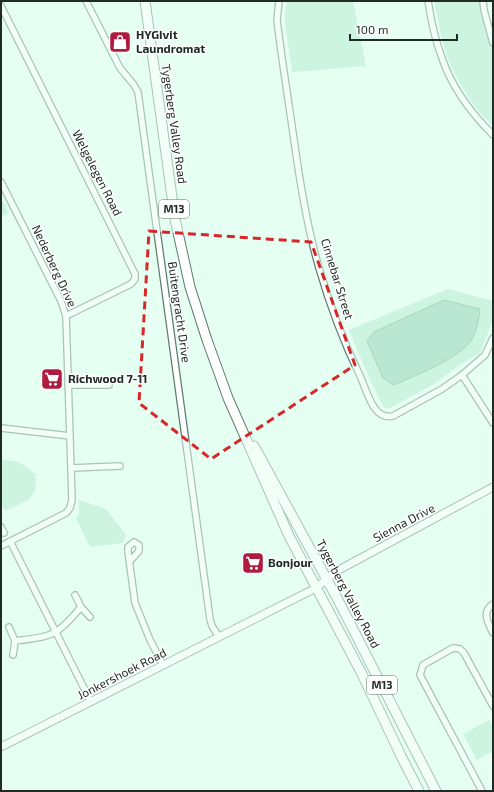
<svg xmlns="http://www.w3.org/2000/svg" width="494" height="792" font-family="'Exo 2',sans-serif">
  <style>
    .green { fill: #ade6cd }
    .water { fill: #85caad; stroke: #679a84 }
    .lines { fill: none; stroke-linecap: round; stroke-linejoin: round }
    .minor-casing { stroke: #607b6f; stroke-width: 8 }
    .tertiary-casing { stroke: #607b6f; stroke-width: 9 }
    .primary-casing { stroke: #607b6f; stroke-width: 11 }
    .minor { stroke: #fff; stroke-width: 5.5 }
    .tertiary { stroke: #fff; stroke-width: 7 }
    .primary { stroke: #fff; stroke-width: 9 }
    .marked { fill: none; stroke: #d62828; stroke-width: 3; stroke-dasharray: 8 5; stroke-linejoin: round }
    .labels { text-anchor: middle; stroke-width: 3; stroke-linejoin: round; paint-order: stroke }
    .shield { fill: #fff; stroke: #636b67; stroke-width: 1 }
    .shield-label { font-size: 11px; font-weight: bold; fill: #202b26 }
    .poi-label { font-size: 12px; font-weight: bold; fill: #202b26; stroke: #fff; text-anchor: start }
    .street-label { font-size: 12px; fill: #202b26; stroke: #fff }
  </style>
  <rect width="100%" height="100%" fill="#e6fff3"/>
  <path class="green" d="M287,1H353L366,66L292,72L285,22V13Z
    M434,1H479L488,39L493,51V126C474,109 456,80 447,56C441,38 438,19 434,1Z
    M1,198L9,213L1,217Z
    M448,289L493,301V320L480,353L461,364L436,383L390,408H385L383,406L370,380L349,330Z
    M1,459L18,462L25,466L35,474L36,479L35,491L28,500L5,511L1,503Z
    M79,500L106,509L126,535L123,543L90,547L76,518L79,514Z
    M489,720L493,726V751L477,760L463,734Z"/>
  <path class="water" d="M444,300L480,309C479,317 477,332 472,339C459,359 416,375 394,385L383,378L367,341L374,332Z"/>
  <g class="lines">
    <g class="minor-casing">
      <path id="minor" d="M86,1L120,68L134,85L138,92L210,619L212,626L219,637
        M279,1L277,20C281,53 286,86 291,119C298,169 305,219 319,268C330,306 344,343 361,378C367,392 374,421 393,416L442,389L462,375L485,355L493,338
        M428,1C431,20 435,40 442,58C452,88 471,113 493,135
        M483,1L484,10L493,43
        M1,6L135,274V279L131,284L66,316
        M1,182L61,301L66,316L72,500L70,508L66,513L1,546
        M462,375L493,423
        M68,385H109
        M1,428L70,436
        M71,468L120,466
        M1,527L4,533
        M10,541L91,702
        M130,561L139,551V545L134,542L128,547V552L135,603L150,640L163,665
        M75,595L81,607L90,617
        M493,604C481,612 488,623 493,633
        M9,627L15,641C53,636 56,637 81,607
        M13,655L15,641
        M482,791L420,675L423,665L453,648L460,649L464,653L493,706"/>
    </g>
    <g class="tertiary-casing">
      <path id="tertiary" d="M1,747L316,588L335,572L493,487"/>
    </g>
    <g class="primary-casing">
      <path id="primary" d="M145,1L175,219L190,287L207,340L228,398L289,536L362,674L402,758L419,791
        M254,446L337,598L436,791"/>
    </g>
    <use href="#minor" class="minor"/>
    <use href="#tertiary" class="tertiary"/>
    <use href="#primary" class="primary"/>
  </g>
  <path d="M0 0H494V792H0ZM149,231L311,242L355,365L211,459L139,403Z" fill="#e6fff3" fill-opacity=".55" fill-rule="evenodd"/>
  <path class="marked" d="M149,231L311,242L355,365L211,459L139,403Z"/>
  <defs>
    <g id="shop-square" transform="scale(1.15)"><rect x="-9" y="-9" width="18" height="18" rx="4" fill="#af1c40" stroke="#fff"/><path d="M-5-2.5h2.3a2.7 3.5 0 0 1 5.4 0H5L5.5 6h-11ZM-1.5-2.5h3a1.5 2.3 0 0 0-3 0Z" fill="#fff"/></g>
    <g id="supermarket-square" transform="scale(1.15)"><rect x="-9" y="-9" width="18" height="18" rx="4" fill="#af1c40" stroke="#fff"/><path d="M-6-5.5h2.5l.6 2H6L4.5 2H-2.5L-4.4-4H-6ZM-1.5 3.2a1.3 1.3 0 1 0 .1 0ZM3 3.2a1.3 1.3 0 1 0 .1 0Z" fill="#fff"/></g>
  </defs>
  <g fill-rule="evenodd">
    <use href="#shop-square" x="120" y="42"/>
    <use href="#supermarket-square" x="52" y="379"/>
    <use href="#supermarket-square" x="253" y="563"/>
  </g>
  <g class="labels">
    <g class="shield">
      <rect x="159" y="200" width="30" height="18" rx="3"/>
      <rect x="367" y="676" width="30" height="18" rx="3"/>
    </g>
    <g class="shield-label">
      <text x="174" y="213">M13</text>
      <text x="382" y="689">M13</text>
    </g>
    <g class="poi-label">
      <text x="136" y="39">HYGIvit<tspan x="136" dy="14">Laundromat</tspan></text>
      <text x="68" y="383">Richwood 7-11</text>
      <text x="268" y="567">Bonjour</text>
    </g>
    <g class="street-label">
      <text transform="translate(174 124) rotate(82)" y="4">Tygerberg Valley Road</text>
      <text transform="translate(97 173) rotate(63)" y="4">Welgelegen Road</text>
      <text transform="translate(54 266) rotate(65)" y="4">Nederberg Drive</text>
      <text transform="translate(337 279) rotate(73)" y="4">Cinnebar Street</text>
      <text transform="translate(179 312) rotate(82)" y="4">Buitengracht Drive</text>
      <text transform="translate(404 523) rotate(-28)" y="4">Sienna Drive</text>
      <text transform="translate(348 594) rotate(62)" y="4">Tygerberg Valley Road</text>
      <text transform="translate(122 674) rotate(-27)" y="4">Jonkershoek Road</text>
    </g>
  </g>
  <rect width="494" height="792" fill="none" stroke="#202b26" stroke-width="4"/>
  <path d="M350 34v6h107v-6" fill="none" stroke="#202b26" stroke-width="2"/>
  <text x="356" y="34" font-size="12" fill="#202b26" stroke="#ffffff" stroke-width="3" paint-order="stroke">100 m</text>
</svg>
